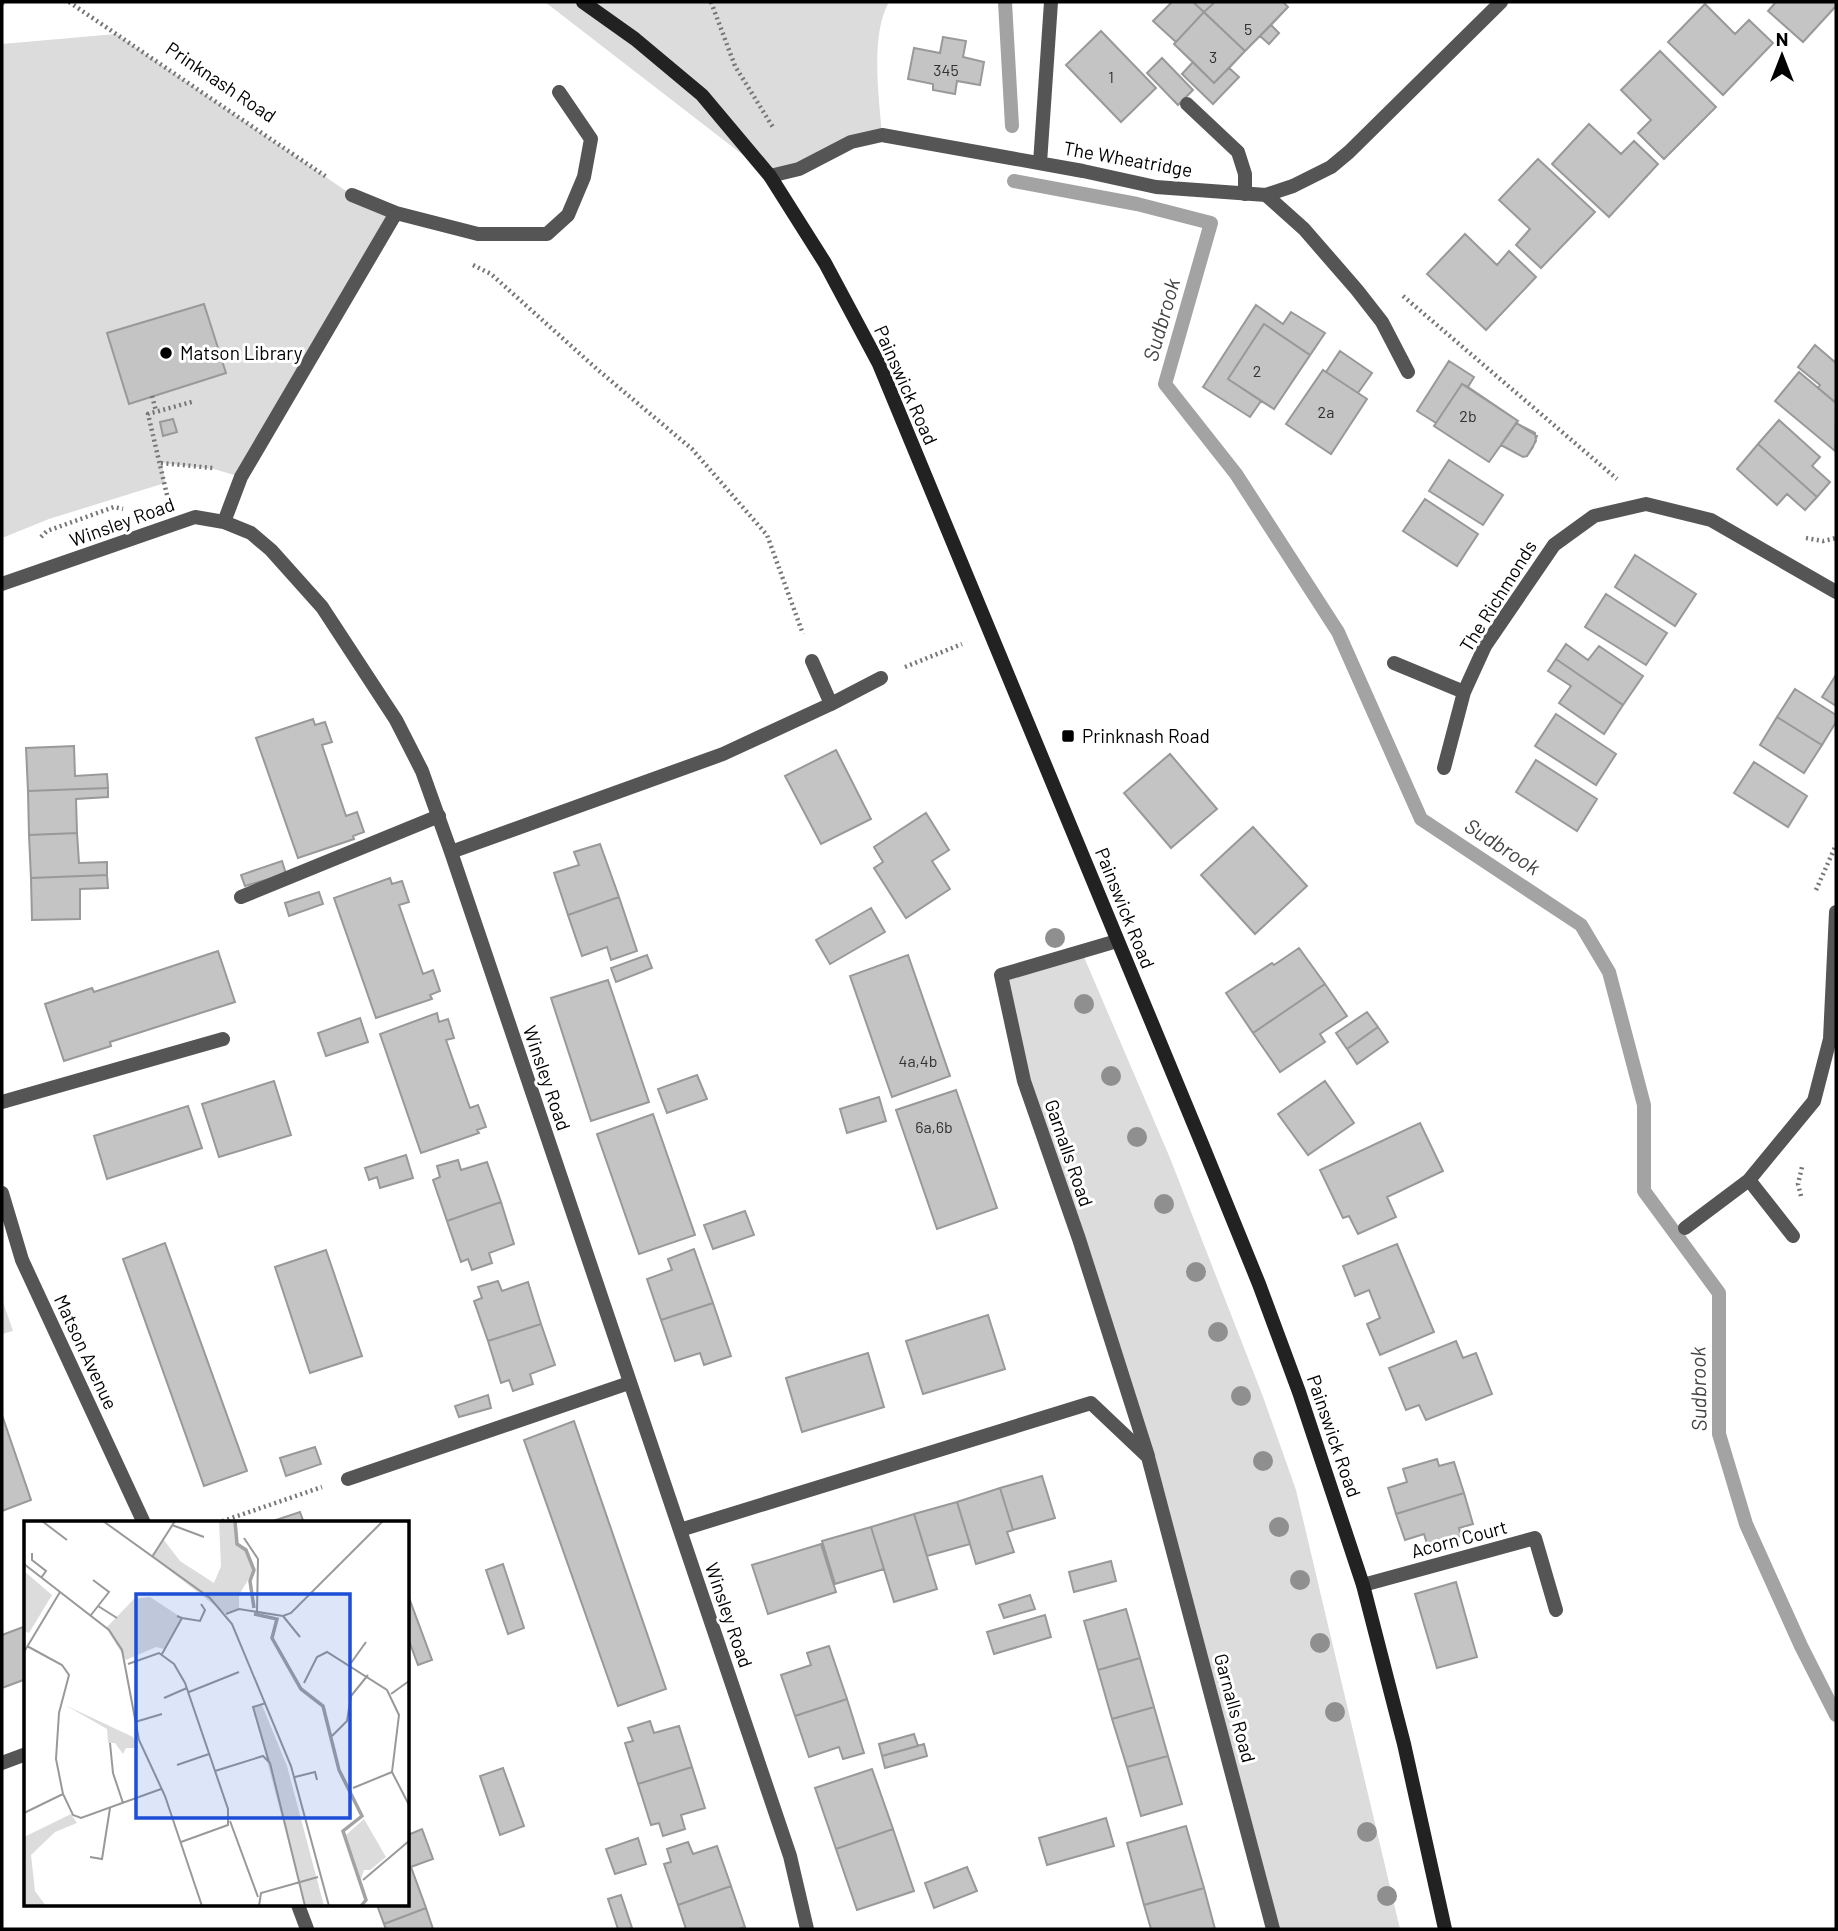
<svg xmlns="http://www.w3.org/2000/svg" width="1838" height="1931" font-family="Barlow,sans-serif">
  <style>
    .green { fill: #dcdcdc }
    .lines { fill: none; stroke-linecap: round; stroke-linejoin: round }
    .stream { stroke: #a3a3a3; stroke-width: 14 }
    .building { fill: #c4c4c4; stroke: #999; stroke-width: 2 }
    .path { stroke: #777; stroke-width: 4.5; stroke-dasharray: 2 3.5; stroke-linecap: butt }
    .lane { stroke: #555; stroke-width: 14 }
    .street { stroke: #555; stroke-width: 14 }
    .secondary { stroke: #222; stroke-width: 14 }
    .tree { fill: #8f8f8f }
    .poi-dot { fill: #000; stroke: #fff; stroke-width: 2.5 }
    .labels { text-anchor: middle; stroke-width: 6; stroke-linejoin: round; paint-order: stroke }
    .number-label { font-size: 16px; fill: #313131 }
    .street-label { font-size: 19px; fill: #000; stroke: #fff }
    .poi-label { font-size: 19px; fill: #000; stroke: #fff; text-anchor: start }
    .water-label { font-size: 21px; font-style: italic; fill: #444; stroke: #fff }
    .inset-river { fill: none; stroke: #a3a3a3; stroke-width: 3.5 }
    .inset-road { fill: none; stroke: #999; stroke-width: 2 }
    .view { fill: #1d4ed8; fill-opacity: 0.15; stroke: #1d4ed8; stroke-width: 3.5 }
    .inset-edge { fill: none; stroke: #000; stroke-width: 3.5 }
  </style>
  <rect width="100%" height="100%" fill="#fff"/>
  <path class="green" d="M545,2H889C870,35 879,97 882,135L770,176Z
    M116,34L352,195L396,213L241,477L214,469L162,463L165,483L49,519L2,538V44Z
    M1084,957L1170,1158L1262,1394L1296,1490L1400,1929H1273L1148,1457L1024,1081L1001,975Z
    M2,1299L13,1331L2,1334Z"/>
  <g class="lines">
    <path class="stream" d="M1005,2L1012,126
      M1014,181L1137,204L1211,223L1165,384L1236,474L1338,632L1421,819L1581,925L1609,972L1644,1105V1191L1719,1293V1434L1746,1524L1801,1646L1836,1715"/>
  </g>
  <path class="building" d="M1172,2H1193L1245,51L1229,68L1239,77L1213,104L1182,74L1193,62L1174,44L1176,42L1153,21Z
    M1172,2H1193L1204,12L1176,42L1153,21Z
    M1193,2H1283L1288,7L1271,25L1279,33L1269,44L1260,36L1245,51Z
    M1193,2H1215L1204,12Z
    M1215,2H1283L1288,7L1245,51L1204,12Z
    M1776,2H1836V6L1803,42L1768,11Z
    M1705,4L1735,34L1749,20L1773,43L1723,95L1668,42Z
    M1204,12L1245,51L1214,83L1174,44Z
    M1271,25L1279,33L1269,44L1260,36Z
    M1101,31L1156,88L1121,122L1066,65Z
    M943,37L966,41L963,57L984,62L980,85L957,81L955,94L933,90V84L908,79L914,48L940,53Z
    M1660,51L1716,107L1664,159L1638,133L1651,120L1621,90Z
    M1162,58L1193,90L1178,105L1147,73Z
    M1193,62L1214,83L1229,68L1239,77L1213,104L1182,74Z
    M1589,124L1621,154L1634,141L1658,164L1609,217L1552,164Z
    M1538,159L1595,212L1541,268L1516,245L1530,229L1499,200Z
    M1465,234L1497,265L1509,251L1536,277L1486,330L1427,274Z
    M204,304L226,373L129,404L107,333Z
    M1256,305L1283,324L1291,312L1325,333L1274,409L1261,401L1250,417L1203,387Z
    M1256,305L1283,324L1291,312L1325,333L1310,355L1264,324L1228,379L1261,401L1250,417L1203,387Z
    M1264,324L1310,355L1274,409L1228,379Z
    M1815,345L1836,363V403L1818,388L1820,385L1798,367Z
    M1340,351L1372,373L1358,393L1367,399L1331,454L1286,424L1323,370L1326,372Z
    M1340,351L1372,373L1358,393L1326,372Z
    M1449,361L1474,377L1468,387L1518,421L1516,423L1535,433L1536,441L1527,456L1523,457L1501,445L1489,462L1434,426L1436,423L1417,411Z
    M1449,361L1474,377L1468,387L1462,384L1436,423L1417,411Z
    M1323,370L1367,399L1331,454L1286,424Z
    M1799,372L1836,403L1835,451L1775,401Z
    M1462,384L1518,421L1489,462L1434,426Z
    M173,419L177,432L163,436L160,422Z
    M1779,420L1820,457L1812,466L1830,482L1817,497L1758,444Z
    M1516,423L1537,436L1533,447L1527,456L1523,457L1501,445Z
    M1758,444L1817,497L1805,510L1787,494L1777,505L1737,469Z
    M1449,460L1503,495L1483,525L1429,491Z
    M1425,499L1478,534L1457,566L1403,531Z
    M1635,555L1696,594L1675,626L1615,587Z
    M1606,594L1667,633L1646,665L1585,627Z
    M1566,644L1588,660L1599,646L1643,676L1623,705L1556,659Z
    M1556,659L1623,705L1604,734L1559,703L1571,686L1548,671Z
    M1836,675V706L1822,697Z
    M1795,689L1836,715V722L1822,745L1777,717Z
    M1556,714L1616,754L1596,785L1535,746Z
    M1777,717L1822,745L1804,773L1760,745Z
    M313,719L315,725L325,722L332,742L322,745L346,816L357,812L364,832L353,836L354,839L298,858L256,738Z
    M74,746L75,776L107,774L108,788L28,791L26,748Z
    M836,750L871,819L821,844L785,776Z
    M1170,754L1217,809L1171,848L1124,793Z
    M1536,760L1597,799L1577,831L1516,792Z
    M1754,762L1807,796L1788,827L1734,793Z
    M108,788V797L76,799L77,833L29,835L28,791Z
    M926,813L949,850L932,861L950,889L906,918L874,868L883,862L874,847Z
    M1253,827L1307,886L1255,934L1201,875Z
    M77,833L79,863L107,862V875L31,878L29,835Z
    M600,844L619,897L568,915L554,873L579,865L574,852Z
    M282,861L286,874L245,886L241,875Z
    M107,875L108,888L80,889V919L32,920L31,878Z
    M390,878L392,884L402,881L409,902L399,905L423,974L433,970L440,991L430,995L432,999L376,1018L334,898Z
    M319,892L323,904L289,916L285,903Z
    M619,897L637,951L611,960L607,947L582,956L568,915Z
    M871,908L885,932L830,964L816,940Z
    M1299,948L1325,984L1253,1033L1226,993L1272,963L1274,965Z
    M218,951L235,1002L110,1042L111,1046L64,1061L45,1004L92,988L94,992Z
    M647,955L652,968L616,982L611,968Z
    M908,955L950,1076L892,1097L850,976Z
    M608,980L649,1102L591,1121L551,998Z
    M1325,984L1347,1016L1320,1034L1325,1042L1280,1072L1253,1033Z
    M1367,1012L1378,1027L1347,1049L1336,1033Z
    M437,1013L439,1022L448,1019L454,1038L446,1040L470,1108L478,1105L486,1127L477,1130L479,1133L421,1153L380,1034Z
    M360,1018L368,1042L326,1056L318,1033Z
    M1378,1027L1388,1042L1357,1064L1347,1049Z
    M697,1075L707,1099L667,1113L658,1089Z
    M274,1081L291,1135L219,1157L202,1104Z
    M1325,1081L1354,1123L1308,1155L1278,1114Z
    M956,1090L997,1208L937,1229L896,1110Z
    M879,1097L886,1121L847,1133L840,1109Z
    M188,1106L202,1148L107,1179L94,1136Z
    M653,1114L695,1235L639,1254L597,1134Z
    M1420,1123L1443,1171L1387,1197L1396,1217L1358,1234L1349,1216L1343,1218L1320,1170Z
    M406,1155L413,1178L380,1188L377,1177L369,1180L365,1168Z
    M458,1160L461,1170L487,1162L501,1202L447,1221L433,1180L440,1177L437,1166Z
    M501,1202L514,1244L489,1253L492,1263L472,1270L468,1259L461,1262L447,1221Z
    M745,1211L754,1235L713,1249L704,1225Z
    M165,1243L247,1471L204,1486L123,1259Z
    M1397,1244L1434,1332L1380,1355L1367,1324L1380,1318L1369,1290L1355,1296L1343,1266Z
    M694,1249L713,1303L661,1320L647,1279L672,1270L668,1259Z
    M326,1250L362,1356L310,1373L275,1267Z
    M498,1281L502,1291L528,1282L541,1324L488,1341L474,1301L482,1298L478,1287Z
    M713,1303L731,1356L704,1365L700,1353L675,1361L661,1320Z
    M988,1315L1005,1369L923,1394L906,1341Z
    M541,1324L555,1365L530,1374L533,1384L513,1391L509,1380L501,1383L488,1341Z
    M1456,1341L1463,1358L1476,1353L1492,1394L1426,1420L1419,1405L1406,1410L1389,1368Z
    M868,1353L884,1407L802,1432L786,1378Z
    M488,1395L491,1408L459,1417L455,1406Z
    M2,1415L31,1500L2,1511Z
    M574,1421L666,1689L618,1706L524,1440Z
    M315,1447L321,1464L286,1476L280,1458Z
    M1437,1459L1439,1466L1454,1462L1464,1493L1396,1514L1388,1488L1407,1482L1403,1469Z
    M1042,1476L1055,1518L1013,1530L1000,1488Z
    M1000,1488L1013,1530L1007,1532L1014,1552L976,1564L957,1502Z
    M1464,1493L1473,1524L1459,1528L1461,1536L1428,1547L1424,1534L1405,1540L1396,1514Z
    M957,1502L970,1544L927,1556L914,1514Z
    M300,1512L304,1523H267Z
    M914,1514L937,1589L894,1602L871,1527Z
    M871,1527L884,1569L835,1584L822,1541Z
    M821,1544L836,1592L768,1614L752,1565Z
    M1111,1561L1116,1581L1074,1592L1069,1572Z
    M503,1564L524,1628L508,1634L486,1570Z
    M1456,1582L1477,1657L1437,1668L1415,1594Z
    M408,1595L432,1660L418,1665L408,1638Z
    M1030,1595L1035,1609L1004,1618L999,1605Z
    M1126,1609L1140,1658L1098,1670L1084,1621Z
    M1045,1615L1051,1637L994,1654L987,1632Z
    M26,1626V1679L2,1688V1635Z
    M829,1646L847,1699L795,1716L781,1675L811,1665L807,1653Z
    M1140,1658L1154,1707L1112,1719L1098,1670Z
    M847,1699L864,1753L843,1759L839,1747L809,1757L795,1716Z
    M1154,1707L1168,1756L1127,1767L1112,1719Z
    M650,1721L654,1733L679,1726L692,1767L638,1784L625,1743L633,1741L628,1728Z
    M914,1734L918,1746L882,1756L879,1744Z
    M924,1744L927,1756L885,1768L882,1756Z
    M1168,1756L1182,1804L1141,1816L1127,1767Z
    M692,1767L705,1808L681,1815L685,1829L663,1836L659,1823L651,1825L638,1784Z
    M503,1768L524,1826L500,1835L480,1776Z
    M872,1769L893,1829L836,1849L815,1788Z
    M1106,1818L1114,1846L1047,1865L1039,1838Z
    M1186,1826L1204,1888L1144,1905L1127,1843Z
    M422,1829L433,1859L408,1868V1835Z
    M893,1829L914,1891L857,1910L836,1849Z
    M638,1838L646,1864L615,1874L606,1849Z
    M688,1842L693,1854L717,1846L731,1886L678,1905L664,1864L671,1862L667,1849Z
    M411,1867L426,1908L384,1924L377,1905H408V1868Z
    M967,1867L977,1891L934,1908L925,1883Z
    M731,1886L745,1927L738,1929H686L678,1905Z
    M1204,1888L1215,1929H1151L1144,1905Z
    M621,1895L632,1928L627,1929H618L608,1899Z
    M426,1908L433,1929H386L384,1924Z"/>
  <g class="lines">
    <path class="path" d="M69,2L328,178
      M711,2L735,66L774,129
      M2,3L6,2
      M473,265L491,274L598,370L692,449L767,535L803,634
      M1403,296L1617,479
      M152,396L156,411
      M161,463L213,468
      M167,495L148,414L195,401
      M41,537L47,531L114,507L123,509
      M1806,538L1823,541L1836,538
      M905,667L962,644
      M1816,890L1836,845
      M1801,1196L1798,1184L1802,1167
      M217,1523L322,1487"/>
    <path class="lane" d="M1187,104L1238,152L1245,174V194
      M1266,195L1304,229L1357,290L1382,322L1408,372
      M241,897L439,816
      M2,1102L223,1039
      M348,1479L629,1383"/>
    <path class="street" d="M1040,163L1051,2
      M770,176L799,169L851,142L882,135L1083,171L1156,187L1266,195L1293,186L1331,167L1349,152L1501,2
      M396,213L478,234H547L568,215L584,177L591,139L559,92
      M224,522L241,477L396,213L352,195
      M2,584L195,517L224,522L251,533L271,550L322,607L396,720L422,771L451,852L790,1856L807,1929
      M812,661L831,704
      M1394,663L1464,692
      M1444,768L1464,692L1485,646L1554,545L1594,516L1646,504L1711,520L1836,592
      M451,852L723,754L831,704L881,678
      M1117,941L1001,975L1024,1081L1079,1239L1148,1456
      M1749,1180L1793,1236
      M2,1193L22,1260L144,1523
      M1685,1228L1749,1180L1814,1101L1830,1039L1836,912
      M680,1530L1091,1403L1148,1457L1273,1929
      M1363,1585L1535,1538L1556,1610
      M2,1763L26,1754
      M298,1905L307,1929"/>
    <path class="secondary" d="M583,2L635,39L702,95L770,176L825,263L879,364L1202,1144L1259,1284L1299,1392L1363,1585L1404,1744L1445,1929"/>
  </g>
  <g class="tree">
    <circle cx="1055" cy="938" r="10"/>
    <circle cx="1084" cy="1004" r="10"/>
    <circle cx="1111" cy="1076" r="10"/>
    <circle cx="1137" cy="1137" r="10"/>
    <circle cx="1164" cy="1204" r="10"/>
    <circle cx="1196" cy="1272" r="10"/>
    <circle cx="1218" cy="1332" r="10"/>
    <circle cx="1241" cy="1396" r="10"/>
    <circle cx="1263" cy="1461" r="10"/>
    <circle cx="1279" cy="1527" r="10"/>
    <circle cx="1300" cy="1580" r="10"/>
    <circle cx="1320" cy="1643" r="10"/>
    <circle cx="1335" cy="1712" r="10"/>
    <circle cx="1367" cy="1832" r="10"/>
    <circle cx="1387" cy="1896" r="10"/>
  </g>
  <g class="poi-dot">
    <circle cx="166" cy="353" r="7"/>
    <rect x="1061" y="729" width="14" height="14" rx="3.5"/>
  </g>
  <g class="labels">
    <g class="number-label">
      <text x="1248" y="35">5</text>
      <text x="1213" y="63">3</text>
      <text x="946" y="76">345</text>
      <text x="1111" y="83">1</text>
      <text x="1257" y="377">2</text>
      <text x="1326" y="418">2a</text>
      <text x="1468" y="422">2b</text>
      <text x="918" y="1067">4a,4b</text>
      <text x="934" y="1133">6a,6b</text>
    </g>
    <g class="street-label">
      <text transform="translate(221 82) rotate(34)" y="7">Prinknash Road</text>
      <text transform="translate(1128 159) rotate(10)" y="7">The Wheatridge</text>
      <text transform="translate(906 385) rotate(66)" y="7">Painswick Road</text>
      <text transform="translate(122 522) rotate(-20)" y="7">Winsley Road</text>
      <text transform="translate(1498 596) rotate(-58)" y="7">The Richmonds</text>
      <text transform="translate(1125 908) rotate(68)" y="7">Painswick Road</text>
      <text transform="translate(547 1078) rotate(71)" y="7">Winsley Road</text>
      <text transform="translate(1069 1153) rotate(71)" y="7">Garnalls Road</text>
      <text transform="translate(86 1352) rotate(65)" y="7">Matson Avenue</text>
      <text transform="translate(1334 1436) rotate(71)" y="7">Painswick Road</text>
      <text transform="translate(1459 1539) rotate(-15)" y="7">Acorn Court</text>
      <text transform="translate(729 1615) rotate(71)" y="7">Winsley Road</text>
      <text transform="translate(1235 1708) rotate(75)" y="7">Garnalls Road</text>
    </g>
    <g class="poi-label">
      <text x="180" y="360">Matson Library</text>
      <text x="1082" y="743">Prinknash Road</text>
    </g>
    <g class="water-label">
      <text transform="translate(1162 320) rotate(-74)" y="7">Sudbrook</text>
      <text transform="translate(1502 847) rotate(33)" y="7">Sudbrook</text>
      <text transform="translate(1699 1389) rotate(-91)" y="7">Sudbrook</text>
    </g>
  </g>
  <g transform="translate(24 1521)">
    <rect width="385" height="385" fill="#fff"/>
    <path d="M195,0H211L213,23L222,29L230,49L215,74V88L202,93L128,36L139,18L156,40L190,62L197,45ZM0,50L28,74L5,112L0,110ZM126,76L158,97L140,128L132,126L102,139L82,107L110,78ZM41,184L109,216L114,227H102L99,233L91,222H84L83,208ZM238,184L263,245L300,385H281L229,186ZM47,293L53,302L31,311L7,334L11,370L22,385H0V316ZM340,298L362,336L346,349H340L337,358L322,314Z" fill="#dcdcdc"/>
    <path class="inset-river" d="M211,0L213,23L222,29L230,49L226,60L230,87M230,93L253,98L248,117L277,168L299,185L315,249L338,295L319,310L342,379L337,385"/>
    <path class="inset-road" d="M18,0L43,19M79,0L186,77L208,103L267,245L305,385M148,4L180,16M220,17L234,38L233,91M8,32V39L22,50L17,57M128,36L151,0M0,43L85,109L98,129L115,219L141,275L178,385M74,85L93,97M202,93L215,88L259,95L267,92L359,0M67,94L85,71L69,59M259,95L276,116M158,97L176,100L181,89L177,83M3,125L38,144L45,154L35,192L32,238L39,273L49,294L57,297L137,268M0,131L36,71M138,133L158,97L153,95M327,142L342,121M104,143L135,132L150,143L161,162L204,288V304L157,321M280,162L293,136L303,131L363,169L375,194L368,251L385,284M165,171L215,151M367,173L385,160M140,177L163,167M242,182L229,186L245,241M111,201L138,193M308,215L323,200L327,175L344,154M86,222L89,252L99,282M153,244L185,233M191,250L239,235L246,242L281,385M271,256L291,251L293,259M329,267L368,251M0,292L39,273M206,300L234,376M66,336L78,338L86,287M339,359L385,320M235,385L237,372L294,356"/>
    <path class="view" d="M112,73H326V297H112Z"/>
    <rect width="385" height="385" class="inset-edge"/>
  </g>
  <rect width="1838" height="1931" fill="none" stroke="#000000" stroke-width="7"/>
  <g transform="translate(1782 56)" stroke="#ffffff" stroke-width="5" paint-order="stroke">
  <path d="M0-5L12 26L0 18L-12 26Z" fill="#000000"/>
  <text y="-10" font-size="19" font-weight="bold" text-anchor="middle" fill="#000000">N</text>
  </g>
</svg>
